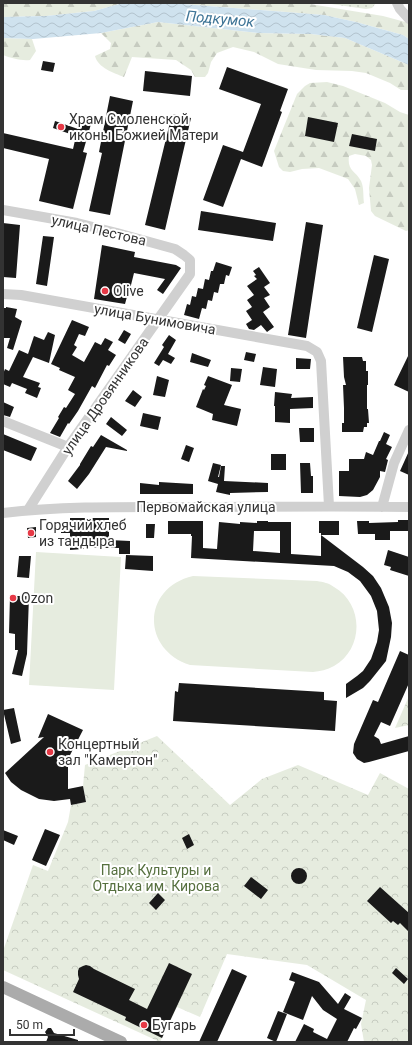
<svg xmlns="http://www.w3.org/2000/svg" width="412" height="1045" font-family="Roboto,sans-serif">
  <style>
    .grass { fill: url(#grass-dots) }
    .forest { fill: url(#forest-firs) }
    .park { fill: url(#park-crowns) }
    .pitch { fill: #e6ecdf }
    .water { fill: url(#water-waves) }
    .building { fill: #1a1a1a; fill-rule: evenodd }
    .lines { fill: none; stroke-linecap: round; stroke-linejoin: round }
    .minor { stroke: #d0d0d0; stroke-width: 10 }
    .major { stroke: #ababab; stroke-width: 12 }
    .poi-dot { fill: #e63946; stroke: #fff; stroke-width: 1.5 }
    .labels { text-anchor: middle; stroke-width: 4; stroke-linejoin: round; paint-order: stroke }
    .poi-label { font-size: 14px; fill: #333; stroke: #fff; text-anchor: start }
    .street-label { font-size: 14px; fill: #333; stroke: #fff }
    .park-label { font-size: 14px; fill: #56703f; stroke: #fff }
    .water-label { font-size: 15px; font-style: italic; fill: #3f7597; stroke: #fff }
  </style>
  <defs>
    <pattern id="grass-dots" width="8" height="8" patternUnits="userSpaceOnUse"><rect width="8" height="8" fill="#e6ecdf"/><path d="M2 2h.1M6 6h.1" fill="none" stroke="#c6cbc0" stroke-width="1.8" stroke-linecap="round"/></pattern>
    <pattern id="forest-firs" width="22" height="20" patternUnits="userSpaceOnUse"><rect width="22" height="20" fill="#e6ecdf"/><path d="M5 1l3.5 6h-7zM16 11l3.5 6h-7z" fill="#c6cbc0"/></pattern>
    <pattern id="park-crowns" width="20" height="18" patternUnits="userSpaceOnUse"><rect width="20" height="18" fill="#e6ecdf"/><path d="M2 6a3 3 0 1 1 6 0M12 15a3 3 0 1 1 6 0" fill="none" stroke="#c6cbc0"/></pattern>
    <pattern id="water-waves" width="16" height="10" patternUnits="userSpaceOnUse"><rect width="16" height="10" fill="#cfe2ee"/><path d="M0 5q4-4 8 0t8 0" fill="none" stroke="#b2c2cd"/></pattern>
  </defs>
  <rect width="100%" height="100%" fill="#fff"/>
  <path class="grass" d="M324,3H376L372,8L366,9Z"/>
  <path class="forest" d="M3,3H123L94,11L46,16L3,17Z
    M170,3H300L310,4L383,16L409,23V39L403,35L356,22L324,15Z
    M158,22L258,33L311,34L345,38L409,65V90H401L390,83L366,73L352,71L316,70L278,64L254,52L233,47L217,53L211,62L208,73L205,77H195L191,70L176,60L132,57L124,77C114,73 98,68 95,56L110,49L111,43L101,33Z
    M3,38L32,39L36,51L30,60C21,61 11,58 3,55Z
    M327,82L343,86L385,103L400,112L409,115V230L406,231L375,216L371,211L369,188L372,165L371,160L366,156L355,154L349,156C347,171 355,170 361,181C364,187 363,196 364,203L359,205L355,189L348,179L343,177L319,168L302,169L290,172L283,171L279,167L274,151L297,94L305,86L310,83Z"/>
  <path class="park" d="M409,696V725L395,728Z
    M157,736L230,805L262,779L298,765L368,795L380,773L409,789V1042H364L361,1024L366,1000L307,965L227,954L200,1017L177,1007L160,1042L3,970V951L33,865L48,871L68,822L71,805L86,802L83,786L85,765Z"/>
  <path class="pitch" d="M36,552L121,557L114,690L29,685Z
    M193,576L317,581C323,582 329,583 334,587C364,604 364,649 334,666C327,670 320,671 313,672L190,665C141,649 142,588 193,576Z"/>
  <path class="water" d="M123,3H170L324,15L356,22L403,35L409,39V65L345,38L311,34L258,33L158,22L101,33L33,39L3,38V17L46,16L94,11Z"/>
  <path class="building" d="M43,61L55,63L53,72L41,70Z
    M227,67L288,89L280,111L282,112L262,167L241,159L223,207L203,200L223,145L243,152L261,104L219,89Z
    M145,71L192,76L190,96L143,91Z
    M110,96L133,101L110,215L89,211L102,153L99,152Z
    M172,114L191,118L165,230L145,225Z
    M308,117L338,123L334,142L305,136Z
    M55,121L78,129L81,121L91,124L83,152L87,153L73,209L39,201L49,159L3,148V133L73,149L76,136L53,128Z
    M352,134L377,139L375,151L349,146Z
    M201,211L276,223L273,241L198,230Z
    M306,222L323,225L306,338L288,335Z
    M3,223L20,225L16,278L3,277Z
    M43,236L54,237L47,286L36,284Z
    M102,245L135,252L134,257L176,265L181,268L163,294L157,290L165,279L134,273L129,293H128L125,304L94,299Z
    M374,255L389,259L372,332L357,328Z
    M216,262L232,267L229,276L226,275L224,284H220L218,293L214,292L212,301L208,300L206,309L202,308L199,319L184,315L187,304L190,305L192,296L196,297L198,288L203,289L205,279L209,280L211,271H213Z
    M259,267L270,283L264,287L270,295L264,298L270,307L263,312L274,327L267,332L261,325L254,330L249,329L246,324L252,320L246,311L252,307L247,300L254,295L247,286L257,279L254,276L256,275L253,271Z
    M6,307L17,309L15,317L22,321L13,350L7,348L10,338H3V308H6Z
    M72,320L89,327L85,336L79,334L74,345L77,347L72,355L84,362L95,342L101,345L105,338L113,342L108,350L116,355L109,366L107,365L95,388L92,386L78,411L69,424L68,423L60,437L50,433L59,418L58,417L64,407L66,408L75,394L68,390L75,377L59,370L60,368L51,364Z
    M124,330L131,334L125,344L118,340Z
    M48,332L55,335L49,363L33,357L23,377L40,383L38,387L41,388L37,398L25,393L27,389L12,383L10,387L3,384V374L5,369L9,371L19,350L28,354L34,336L44,340Z
    M169,335L176,340L168,354L175,358L171,364L163,360L159,366L154,363L164,347L162,345Z
    M246,352L256,354L254,362L244,360Z
    M192,353L211,360L208,367L190,362Z
    M409,354V392L394,385Z
    M343,357H362L363,361H366V371H368V385H367V409H368L369,423H367V427H364L363,432H342V423H344V408L343,385H346L344,377Z
    M296,358L311,359L310,369H296Z
    M263,367L277,369L275,387L260,385Z
    M231,368L242,369L240,382L230,381Z
    M157,376L169,380L165,397L153,395Z
    M208,376L232,385L224,405L241,409L237,426L212,420L213,414L196,407L203,389L204,390L206,386L204,385Z
    M133,390L142,397L135,407L125,401Z
    M275,392L292,394L291,398L313,397V408L290,409V423L275,422V406H274Z
    M3,402L14,407L10,417L3,415Z
    M143,413L161,417L158,430L140,426Z
    M111,417L127,430L122,436L106,424Z
    M299,428H314V442H300Z
    M384,432L390,435L386,444L392,447L386,459L388,460L385,472L380,471V477L373,490L367,495L360,497L339,496V471H349V459H364L366,452L373,455L379,441H380Z
    M3,434L37,448L31,461L3,450Z
    M101,435L127,450V451L106,447L89,474L77,489L68,481L80,465V464L91,446L93,447Z
    M186,445L194,448L189,462L181,459Z
    M409,451V475L400,471Z
    M271,454H286V470H271Z
    M213,463L221,465L218,477H219L221,466H225L224,481L268,483V492L230,493V495L216,492L218,484L208,481Z
    M300,463H310L311,476H313V493H301Z
    M159,482L193,484V494H140V483L159,485Z
    M70,518H109V540L130,541V554H119V548H84V549L70,550V533H61V524L70,523Z
    M398,520H409V531H390V540H375V534H358L357,521H369V523L398,522Z
    M168,521H203V548L217,549L219,522L240,524V522L257,523V521H268V522H291V554L321,556V533H319V521H339V535H321L363,567L373,576L381,588L389,607L392,623L391,637L386,661L370,681L363,688L346,698V684L357,676L363,671L371,659L377,642L379,630L377,611L371,596L360,581L348,572L334,566L191,558L192,536H191V534H168ZM254,531H280V553L253,551Z
    M146,524H155L154,538H146Z
    M36,527V537L28,538L27,528Z
    M388,550L409,557V576L390,570L391,567L384,565Z
    M126,555L153,556V571L125,569Z
    M19,556H31L29,578L17,577Z
    M10,596H29L27,654L22,676L12,674L18,650H15V634L9,633Z
    M400,651L409,655V683L390,726L381,722L374,736L379,739L381,744L409,736V751L369,762L364,763L357,759L353,753L354,744L373,700L378,702Z
    M179,683L324,692V700L337,701L335,731L173,721L175,691L178,692Z
    M14,708L21,741L11,744L3,710Z
    M48,714L83,730L68,759V789L83,786L86,802L71,805L70,799L54,801L39,799L21,790L11,782L5,773L44,737L38,738Z
    M45,829L60,835L46,866L32,860Z
    M3,830L18,836L14,845L3,840Z
    M189,834L194,845L187,849L182,838Z
    M291 876a8 8 0 1 1 16 0a8 8 0 1 1-16 0Z
    M251,877L268,890L261,899L244,886Z
    M380,887L409,913V932L400,923L398,925L393,921L391,923L367,901Z
    M158,893L165,900L156,910L149,903Z
    M169,963L192,974L162,1038L125,1020L126,1017L73,992L79,979L78,975V971L79,968L83,966L86,965L90,966L94,969L135,989L129,1000L147,1009Z
    M396,968L408,979L404,984L392,973Z
    M232,969L247,976L217,1042H199Z
    M292,972L319,982L338,1004L345,993L351,997L344,1009L362,1018L356,1029L354,1028L347,1042H295L304,1024L314,1029L313,1032L327,1039L337,1019L323,1010L312,996L303,1020L283,1012L295,982L289,980Z
    M278,1011L287,1014L276,1042L267,1038Z
    M48,1028H51L54,1033L78,1040V1042H46L48,1037L45,1032Z"/>
  <g class="lines">
    <path class="minor" d="M397,3L400,9L409,19
      M3,210L77,223L117,233L175,249L184,255L190,260V274L68,447L28,510
      M3,294L21,295L307,346L317,352L321,361L329,506
      M3,421L68,447
      M382,507L394,463L409,430
      M3,513C64,506 126,507 188,507C261,507 335,506 409,507"/>
    <path class="major" d="M3,987L121,1042"/>
  </g>
  <g class="poi-dot">
    <circle cx="61" cy="127" r="4"/>
    <circle cx="105" cy="291" r="4"/>
    <circle cx="31" cy="533" r="4"/>
    <circle cx="13" cy="598" r="4"/>
    <circle cx="50" cy="752" r="4"/>
    <circle cx="144" cy="1025" r="4"/>
  </g>
  <g class="labels">
    <g class="poi-label">
      <text x="69" y="124">Храм Смоленской<tspan x="69" dy="16">иконы Божией Матери</tspan></text>
      <text x="113" y="296">Olive</text>
      <text x="39" y="530">Горячий хлеб<tspan x="39" dy="16">из тандыра</tspan></text>
      <text x="21" y="603">Ozon</text>
      <text x="58" y="749">Концертный<tspan x="58" dy="16">зал "Камертон"</tspan></text>
      <text x="152" y="1030">Бугарь</text>
    </g>
    <g class="street-label">
      <text transform="translate(99 230) rotate(13)" y="5">улица Пестова</text>
      <text transform="translate(155 319) rotate(10)" y="5">улица Бунимовича</text>
      <text transform="translate(105 396) rotate(-55)" y="5">улица Дровянникова</text>
      <text x="206" y="512">Первомайская улица</text>
    </g>
    <g class="park-label">
      <text x="156" y="875">Парк Культуры и<tspan x="156" dy="16">Отдыха им. Кирова</tspan></text>
    </g>
    <g class="water-label">
      <text transform="translate(220 19) rotate(5)" y="5">Подкумок</text>
    </g>
  </g>
  <rect width="412" height="1045" fill="none" stroke="#333333" stroke-width="8"/>
  <path d="M10 1029v6h64v-6" fill="none" stroke="#333333" stroke-width="2"/>
  <text x="16" y="1029" font-size="12" fill="#333333" stroke="#ffffff" stroke-width="3" paint-order="stroke">50 m</text>
</svg>
